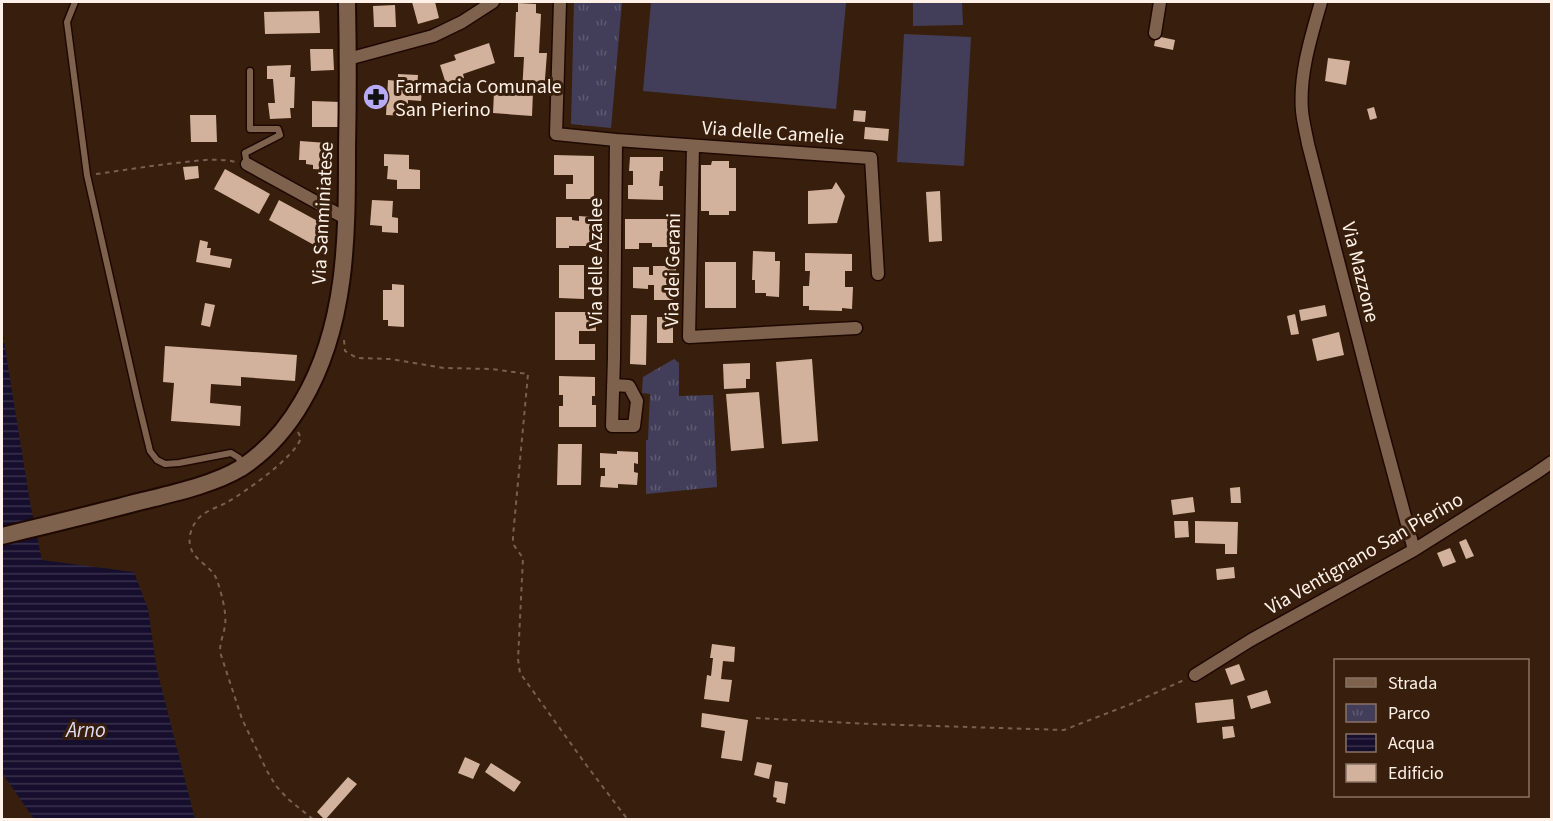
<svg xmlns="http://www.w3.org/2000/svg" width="1553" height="821" font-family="'Source Sans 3',sans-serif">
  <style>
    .grass { fill: #423e59 }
    .park { fill: url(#park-tufts) }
    .water { fill: url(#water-rules) }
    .building { fill: #d2b29c }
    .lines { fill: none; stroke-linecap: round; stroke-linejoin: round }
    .service-casing { stroke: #1e0800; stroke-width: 9 }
    .minor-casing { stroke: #1e0800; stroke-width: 15 }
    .tertiary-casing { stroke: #1e0800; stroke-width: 20 }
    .path { stroke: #766151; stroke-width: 2; stroke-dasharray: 4.5 4.5; stroke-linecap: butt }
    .service { stroke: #7f624e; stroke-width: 6 }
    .minor { stroke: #7f624e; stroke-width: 12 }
    .tertiary { stroke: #7f624e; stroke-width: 16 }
    .labels { text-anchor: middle; stroke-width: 6; stroke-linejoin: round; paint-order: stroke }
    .poi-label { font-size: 20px; fill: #fff1e8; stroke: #381f0d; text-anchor: start }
    .street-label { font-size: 20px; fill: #fff1e8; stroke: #381f0d }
    .water-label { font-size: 21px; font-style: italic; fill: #dedbf5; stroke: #381f0d }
  </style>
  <defs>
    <pattern id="park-tufts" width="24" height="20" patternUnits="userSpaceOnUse" patternTransform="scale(1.5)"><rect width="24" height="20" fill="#423e59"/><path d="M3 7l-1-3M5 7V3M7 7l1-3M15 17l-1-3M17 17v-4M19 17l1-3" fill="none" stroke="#5e5a71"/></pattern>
    <pattern id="water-rules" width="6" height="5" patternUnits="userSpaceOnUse" patternTransform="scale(1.5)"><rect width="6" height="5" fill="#160e2d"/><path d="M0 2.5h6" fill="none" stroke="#39324b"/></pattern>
  </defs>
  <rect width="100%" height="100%" fill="#381f0d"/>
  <path class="grass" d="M651,2H831L846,3L836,109L643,91Z
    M913,2H962L963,25L913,26Z
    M904,34L971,37L964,166L897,162Z"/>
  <path class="park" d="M574,2H622L611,128L571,124Z
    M674,359L679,363V396L713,395L717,487L646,494V440H648L650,394L642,393L643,377Z"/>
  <path class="water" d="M2,329L30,502L42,560L134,572L148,609L157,670L195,819H34L2,773Z"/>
  <path class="building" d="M412,2H435L439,18L418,24Z
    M518,3L536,4V13L541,14L539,53H547L544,92H533L532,116L493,113L494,92L522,93L524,57H514L516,12H518Z
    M395,5L396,27H374L373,6Z
    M319,11L320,33L265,34L264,12Z
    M1156,36L1175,40L1173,50L1154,46Z
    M489,43L495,63L463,74L464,78L446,84L440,65L456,60L454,55Z
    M310,49H333L334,70L311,71Z
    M1328,58L1350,61L1346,85L1325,81Z
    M291,65L290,77H295L294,108H290L291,118L270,119L268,103H275L273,79H267V66Z
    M398,74L418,75L417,89H422L421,101L408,100V116L386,115L388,80L398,81Z
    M312,101L341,102L340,127H312Z
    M1374,107L1377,118L1370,120L1367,109Z
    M854,110L866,111L865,122L853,121Z
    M190,115H216L217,142H191Z
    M865,127L889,129L888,141L864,139Z
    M300,141L327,143L326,152H330L328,170L313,169V165L306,164V160H299Z
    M384,154L409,155V169L420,170V189H397V180L387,179L388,166H384Z
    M554,155L594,156V199H566V184H573V175H554Z
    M630,157H663V171H660L659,186H663V200L628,199V185H633V171H629Z
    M712,161H729V168H736V211H729V215H709V211H701V165H711Z
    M198,166L199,178L185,180L183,167Z
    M225,169L270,194L259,214L214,189Z
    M836,182L845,196L837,223L808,224V191L832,189Z
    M940,191L942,241L929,242L926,192Z
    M279,200L325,225L314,245L269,220Z
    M372,200L393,201L392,217L398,218V233L382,232V226L370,225Z
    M579,216L591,217V246H569V248H556V217H572V220L579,221Z
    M625,219H668V247H652V243H639V249H625Z
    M200,240L208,242L207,248H211L210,255L232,259L230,268L196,262Z
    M753,251L775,252V261H780L779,297L766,296V293H755V280H752Z
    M805,253L852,254V271H845V287H853L852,309L842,308V311L809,310V306H803V286H809L810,271H805Z
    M705,262H736V308H705Z
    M559,265H584V299L559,298Z
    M653,266H676V280H667V289H673V300H654V285H648V289L633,288V267H649V275H653Z
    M392,284L404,285V327L388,326V320H383V290H392Z
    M205,303L215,305L210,327L201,325Z
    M1325,305L1327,316L1301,321L1299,310Z
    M555,312H596V331H579V344H595V360H555Z
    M1295,314L1299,334L1291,335L1287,316Z
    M631,315H647L646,365L630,364Z
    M657,317H673V343H657Z
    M1339,332L1344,355L1317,361L1312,339Z
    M165,346L297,355L295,381L241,377V386L211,384L210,403L241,406L240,426L171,421L174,383L163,382Z
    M812,359L818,441L782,444L776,362Z
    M750,363V379H746V388L724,389L723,364Z
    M559,376L595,377V396H592V405H596V427H559V406H563V395H559Z
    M759,392L764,448L731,451L726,394Z
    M558,444H582L581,485H557Z
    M617,451L638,452V464L634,463V472L638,473L637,485L618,484V488L600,487L601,476H605V468H600V453L617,454Z
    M1240,487L1241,503H1231L1230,488Z
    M1193,497L1195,512L1173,515L1171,500Z
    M1174,521H1188L1189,537L1175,538Z
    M1195,521L1238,522L1237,554H1225V544L1195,543Z
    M1466,539L1474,556L1466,559L1459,542Z
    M1450,548L1456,562L1443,567L1437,553Z
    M1234,567L1235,578L1217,580L1216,569Z
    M712,644L735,647L734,662L723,661L721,679L732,680L729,702L704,699L707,675L711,676L713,658H710Z
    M1239,664L1245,680L1231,685L1225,669Z
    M1267,690L1271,703L1251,709L1247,696Z
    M1233,699L1235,719L1197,723L1195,703Z
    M702,713L748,720L742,761L721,758L725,731L701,727Z
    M1233,726L1235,737L1223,739L1222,727Z
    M465,757L480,764L473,779L458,773Z
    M757,762L772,765L769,779L754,775Z
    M491,763L521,782L514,792L485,772Z
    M348,777L357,784L325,820L317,812Z
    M775,781L788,783L785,804L776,802L777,798L773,797Z"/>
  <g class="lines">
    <g class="service-casing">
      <path id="service" d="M75,2L67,22L87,175L137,397L150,451L157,460L165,464L179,463L231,453L239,458L241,467
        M247,164L245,153L280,135L278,129H250V71"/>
    </g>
    <g class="minor-casing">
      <path id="minor" d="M560,2L556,134L616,140L871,158L878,274
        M1321,2C1311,37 1299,74 1302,111C1303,122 1306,133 1308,144L1378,416L1414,550
        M1155,33L1160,2
        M348,59L433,36L462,22L493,2
        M693,146L689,337L856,328
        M247,164L347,219
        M613,385L629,386L637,401L634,426H612L614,357L616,140
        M1195,675L1251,640L1414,550L1536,473L1552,462"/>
    </g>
    <g class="tertiary-casing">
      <path id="tertiary" d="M2,536C47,525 93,514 138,502C170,494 213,485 241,468C267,451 287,428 302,402C347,326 347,237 347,151C348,101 348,51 347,2"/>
    </g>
    <path class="path" d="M96,174C126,170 155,165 185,162C202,160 219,158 236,162
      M344,340L345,351L357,358L390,359L444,368L492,369L528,374L513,536V544L523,558L519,639L518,659L520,673L587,766L628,820
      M298,432L301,438C294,458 245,492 226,503C218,507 208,510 201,516C195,521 192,527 190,535C186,560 210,562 217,580C221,592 227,613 225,625C224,635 220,640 220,652L242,719L267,771L276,786L288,799L314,820
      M756,718L871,724L1064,730L1131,704L1184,680"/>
    <use href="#service" class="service"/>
    <use href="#minor" class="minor"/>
    <use href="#tertiary" class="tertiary"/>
  </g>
  <defs>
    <g id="pharmacy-disc" transform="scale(1.35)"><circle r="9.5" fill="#b7abf7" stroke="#381f0d"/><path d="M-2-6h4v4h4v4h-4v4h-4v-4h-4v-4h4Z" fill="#111"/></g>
  </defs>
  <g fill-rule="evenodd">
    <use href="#pharmacy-disc" x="376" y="97"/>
  </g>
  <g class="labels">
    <g class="poi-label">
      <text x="395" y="93">Farmacia Comunale<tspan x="395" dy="23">San Pierino</tspan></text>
    </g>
    <g class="street-label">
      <text transform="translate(773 132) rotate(4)" y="7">Via delle Camelie</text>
      <text transform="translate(322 213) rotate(-87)" y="7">Via Sanminiatese</text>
      <text transform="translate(595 262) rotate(-90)" y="7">Via delle Azalee</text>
      <text transform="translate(672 270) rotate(-89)" y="7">Via dei Gerani</text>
      <text transform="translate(1361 272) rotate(76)" y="7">Via Mazzone</text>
      <text transform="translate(1364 553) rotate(-30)" y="7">Via Ventignano San Pierino</text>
    </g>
    <g class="water-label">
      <text x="86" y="737">Arno</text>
    </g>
  </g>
  <rect width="1553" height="821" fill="none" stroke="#fff1e8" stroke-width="6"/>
  <rect x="1334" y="659" width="195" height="138" fill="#381f0d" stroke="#887365" stroke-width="1.5"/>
  <rect x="1346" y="678" width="30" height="9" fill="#7f624e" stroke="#887365" stroke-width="1.5"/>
  <text x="1388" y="689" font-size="18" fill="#fff1e8">Strada</text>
  <rect x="1346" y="704" width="30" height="18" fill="url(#park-tufts)" stroke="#887365" stroke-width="1.5"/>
  <text x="1388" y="719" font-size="18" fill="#fff1e8">Parco</text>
  <rect x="1346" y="734" width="30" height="18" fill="url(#water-rules)" stroke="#887365" stroke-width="1.5"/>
  <text x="1388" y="749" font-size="18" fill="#fff1e8">Acqua</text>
  <rect x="1346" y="764" width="30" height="18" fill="#d2b29c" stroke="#887365" stroke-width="1.5"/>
  <text x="1388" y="779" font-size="18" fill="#fff1e8">Edificio</text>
</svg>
